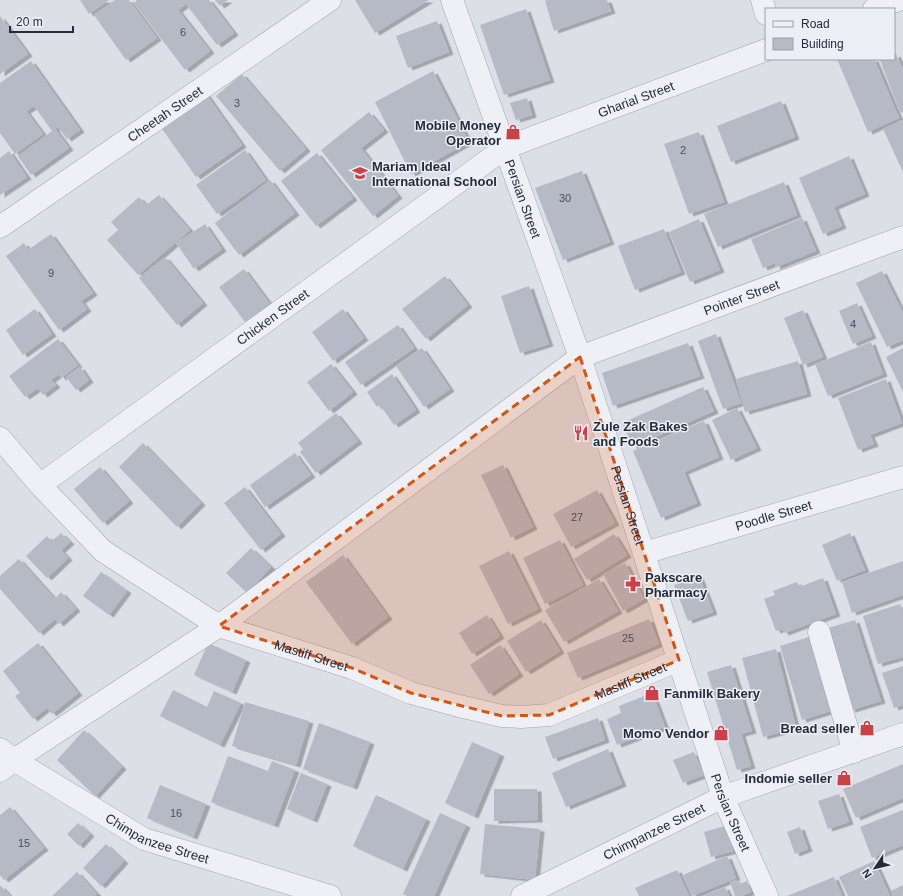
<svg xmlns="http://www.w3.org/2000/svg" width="903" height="896" font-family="Helvetica,sans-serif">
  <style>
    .building { fill: #b6bac6; filter: url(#shadow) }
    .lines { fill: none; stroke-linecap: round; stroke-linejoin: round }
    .minor-casing { stroke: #a2a5b0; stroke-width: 23 }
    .minor { stroke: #eff0f5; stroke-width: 22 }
    .marked { fill: #d55411; fill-opacity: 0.2; stroke: #d55411; stroke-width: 3; stroke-dasharray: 8 5; stroke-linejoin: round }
    .labels { text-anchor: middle; stroke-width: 3; stroke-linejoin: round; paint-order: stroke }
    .number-label { font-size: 11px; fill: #4a4f5e }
    .street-label { font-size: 13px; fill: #262b3c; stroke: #ebeef4 }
    .poi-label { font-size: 13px; font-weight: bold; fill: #262b3c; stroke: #ebeef4; text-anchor: end }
  </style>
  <defs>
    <filter id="shadow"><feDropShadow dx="4.5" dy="2.5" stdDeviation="0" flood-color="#0004"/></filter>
  </defs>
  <rect width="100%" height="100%" fill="#dcdfe6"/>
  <path class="building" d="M80,0H109L89,14Z
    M115,0H129L157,38L126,60L94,15Z
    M137,0H209L234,33L217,45L186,4L178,10L210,51L185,70L134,3Z
    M215,0H228L220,6Z
    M355,0H429L375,33Z
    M547,0H607L611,11L554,31L545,1Z
    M526,9L550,80L504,95L480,25Z
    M0,16L28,54L0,74Z
    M437,21L449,52L408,68L396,36Z
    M896,54L903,70V112L900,113L880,60L894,59V55Z
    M837,59H874L899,118L868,132Z
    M31,61L80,130L67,139L58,127L52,131L34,106L26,111L43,134L15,154L0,133V83Z
    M433,71L469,142L411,174L375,102Z
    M242,74L306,149L280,171L216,96Z
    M204,91L242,145L196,177L158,123Z
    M527,98L532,115L516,120L510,103Z
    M781,101L795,137L731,162L717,126Z
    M369,112L384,130L361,148L398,196L373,216L321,150Z
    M903,120V172L883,129Z
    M55,129L69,148L31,175L18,156Z
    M699,132L724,202L689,214L664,144Z
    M245,150L266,180L217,214L196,185Z
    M9,151L27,177L0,195V158Z
    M317,153L353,198L316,226L281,181Z
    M849,156L865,194L834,207L842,226L823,234L799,178Z
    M582,171L610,242L563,260L535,188Z
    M270,180L295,213L239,255L215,223Z
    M784,182L797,215L718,247L704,214Z
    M159,195L190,230L138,275L107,240L118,230L111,222L139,197L146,205Z
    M802,218L816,251L776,267L775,263L763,268L751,239Z
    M699,219L720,270L690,282L669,232Z
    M205,224L222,249L194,269L176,243Z
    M664,229L681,272L635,290L618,246Z
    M51,234L93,293L81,301L87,309L59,330L6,256L24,243L28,250Z
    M165,257L203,303L177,325L139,278Z
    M244,269L270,304L245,322L219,287Z
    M882,271L903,313V340L887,347L856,283Z
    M445,276L468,305L426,339L402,309Z
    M529,286L549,344L520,353L501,296Z
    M857,303L872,336L853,344L839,311Z
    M35,309L52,334L23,355L6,330Z
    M343,309L364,338L333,361L312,332Z
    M803,310L823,357L803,365L784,318Z
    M398,325L414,348L361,385L345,362Z
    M716,334L741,403L723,409L698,341Z
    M58,339L78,365L61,378L59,374L51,380L56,385L43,395L38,388L25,397L9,376Z
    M871,342L883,374L828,396L815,364Z
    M688,343L700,376L613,406L602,373Z
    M422,348L450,389L424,407L396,366Z
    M903,348V392L886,357Z
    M798,361L807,394L745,412L736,379Z
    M331,364L353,392L329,411L307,382Z
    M80,367L89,380L76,390L66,377Z
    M392,374L416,410L394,425L380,405L377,407L367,392Z
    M886,379L902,423L870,435L874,444L858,450L838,398Z
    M703,387L714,411L633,447L622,423Z
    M737,408L757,448L731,460L712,420Z
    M336,413L358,441L316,473L300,452L303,449L298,443Z
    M704,421L719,457L684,472L697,503L661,518L633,451Z
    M143,443L201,503L177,527L119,467Z
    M295,453L311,475L265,507L250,485Z
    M503,465L533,527L511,538L481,475Z
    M100,467L129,501L103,523L74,489Z
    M245,487L281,534L261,550L224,503Z
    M597,490L615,523L571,547L553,514Z
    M61,533L70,542L61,550L68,558L47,578L26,556L47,536L52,541Z
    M850,533L865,570L837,581L822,545Z
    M614,534L627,555L587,580L574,559Z
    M560,540L583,585L545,604L523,558Z
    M251,548L271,567L247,593L226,573Z
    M509,551L538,609L508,624L479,566Z
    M343,555L388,617L352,644L306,582Z
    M19,559L55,599L61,592L76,609L59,624L55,619L39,633L0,589V576Z
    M903,561V595L852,613L842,582Z
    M625,563L644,599L623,611L603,574Z
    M101,572L127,591L109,615L83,596Z
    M699,576L713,612L688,621L674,585Z
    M823,578L836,614L784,633L782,629L776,631L764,599L775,595L773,591L797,582L799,587Z
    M599,579L618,611L564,642L545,610Z
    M900,604L903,612V657L878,664L863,616Z
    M487,615L500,636L472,654L459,633Z
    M649,619L659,644L578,678L567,653Z
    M541,620L560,651L526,672L507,641Z
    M855,620L881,701L851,710L825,629Z
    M815,635L837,709L802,720L780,646Z
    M38,643L78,693L52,714L47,708L33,719L15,696L20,693L3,671Z
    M208,643L246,660L232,692L194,675Z
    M500,645L519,674L489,694L470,665Z
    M776,649L796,728L763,737L742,658Z
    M731,665L752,731L741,734L751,766L737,770L707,672Z
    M903,666V705L894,708L882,673Z
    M173,690L207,707L214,691L241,703L220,745L160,716Z
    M652,693L665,727L617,745L607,719L621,713L619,706Z
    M245,702L309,721L296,765L232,746Z
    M598,718L605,740L553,759L545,737Z
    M319,723L370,742L353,787L303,769Z
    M84,730L122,767L95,796L57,760Z
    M472,742L500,754L474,816L445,803Z
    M608,749L622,784L566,807L552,773Z
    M694,752L704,775L683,783L673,760Z
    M228,756L268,771L272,761L295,770L274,825L211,802Z
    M903,764V798L856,818L843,789Z
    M301,773L327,784L313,820L287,809Z
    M160,785L206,804L193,837L147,818Z
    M494,789H537L538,820L494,821Z
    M839,794L849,822L828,829L818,801Z
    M376,795L426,819L403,869L353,846Z
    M10,807L44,848L4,880L0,875V815Z
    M903,810V845L872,858L860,827Z
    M440,813L466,825L434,896H407L403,894Z
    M78,823L90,834L79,846L67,834Z
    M485,824L540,829L535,880L480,874Z
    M725,826L733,851L711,857L704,832Z
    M800,827L808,849L795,854L787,832Z
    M106,844L124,861L101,886L83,868Z
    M727,856L736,878L692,896L683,875Z
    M874,861L890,896H848L839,877Z
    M677,870L689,896H639L635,888Z
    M77,872L97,894L95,896H52Z
    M834,877L842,896H787Z
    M736,880L740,884L747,881L751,892L741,896H735L730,882Z
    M903,885V896H893L891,891Z
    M0,886H1L10,896H0Z
    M725,887L729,896H703Z"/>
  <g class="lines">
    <g class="minor-casing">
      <g id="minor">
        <path id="s1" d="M452,0L580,357L723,797L767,896"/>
        <path d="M762,0L766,14"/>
        <path d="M874,9L898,0"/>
        <path id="s2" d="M0,227L330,0"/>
        <path id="s3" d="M0,438L40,485L103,551L219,626L352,668L411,693L459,706L502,716L521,717L549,715L679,660"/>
        <path id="s4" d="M40,485L505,148L766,50"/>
        <path id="s5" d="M644,553L903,477"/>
        <path d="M819,632L854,752"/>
        <path id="s6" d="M0,749L14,760L144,839L330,896"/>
        <path id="s7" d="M0,771L14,760L219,626L580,357L903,237"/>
        <path id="s8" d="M522,896L723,797L903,734"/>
      </g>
    </g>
    <use href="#minor" class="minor"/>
  </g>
  <path class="marked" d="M580,357L679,660L549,715L502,716L411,693L352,668L219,626Z"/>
  <defs>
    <g id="shop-bare" transform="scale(1.2)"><path d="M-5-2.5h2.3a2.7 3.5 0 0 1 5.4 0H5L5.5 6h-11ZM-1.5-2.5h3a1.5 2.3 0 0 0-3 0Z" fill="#cb4145" stroke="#ebeef4" stroke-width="2.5" paint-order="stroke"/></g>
    <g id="school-bare" transform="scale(1.2)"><path d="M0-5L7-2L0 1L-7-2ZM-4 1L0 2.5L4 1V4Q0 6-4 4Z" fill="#cb4145" stroke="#ebeef4" stroke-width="2.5" paint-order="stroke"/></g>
    <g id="restaurant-bare" transform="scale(1.2)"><path d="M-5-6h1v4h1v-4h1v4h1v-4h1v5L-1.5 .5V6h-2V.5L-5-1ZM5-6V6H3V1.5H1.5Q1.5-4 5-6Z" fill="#cb4145" stroke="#ebeef4" stroke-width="2.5" paint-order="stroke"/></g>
    <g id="pharmacy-bare" transform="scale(1.2)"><path d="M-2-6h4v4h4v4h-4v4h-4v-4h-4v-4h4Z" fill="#cb4145" stroke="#ebeef4" stroke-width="2.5" paint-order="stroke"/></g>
  </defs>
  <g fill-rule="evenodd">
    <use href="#shop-bare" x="513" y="132"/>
    <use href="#school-bare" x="360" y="173"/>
    <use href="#restaurant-bare" x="581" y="433"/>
    <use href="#pharmacy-bare" x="633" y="584"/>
    <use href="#shop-bare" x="652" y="693"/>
    <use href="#shop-bare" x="867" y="728"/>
    <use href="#shop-bare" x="721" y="733"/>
    <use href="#shop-bare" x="844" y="778"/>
  </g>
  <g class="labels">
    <g class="number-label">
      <text x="183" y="36">6</text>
      <text x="237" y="107">3</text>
      <text x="683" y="154">2</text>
      <text x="565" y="202">30</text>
      <text x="51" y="277">9</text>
      <text x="853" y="328">4</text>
      <text x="577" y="521">27</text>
      <text x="628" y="642">25</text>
      <text x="176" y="817">16</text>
      <text x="24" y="847">15</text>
    </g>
    <g class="street-label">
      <text dy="5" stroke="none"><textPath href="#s4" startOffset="714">Gharial Street</textPath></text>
      <text dy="5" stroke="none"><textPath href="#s2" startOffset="200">Cheetah Street</textPath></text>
      <text dy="5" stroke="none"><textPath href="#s1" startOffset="211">Persian Street</textPath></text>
      <text dy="5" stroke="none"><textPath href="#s7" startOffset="885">Pointer Street</textPath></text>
      <text dy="5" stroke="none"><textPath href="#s4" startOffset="287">Chicken Street</textPath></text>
      <text dy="5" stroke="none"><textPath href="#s1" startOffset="535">Persian Street</textPath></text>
      <text dy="5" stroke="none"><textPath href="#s5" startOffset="135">Poodle Street</textPath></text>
      <text dy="5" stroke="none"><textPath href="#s3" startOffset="388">Mastiff Street</textPath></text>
      <text dy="5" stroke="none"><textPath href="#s3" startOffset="724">Mastiff Street</textPath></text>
      <text dy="5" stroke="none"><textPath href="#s1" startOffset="859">Persian Street</textPath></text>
      <text dy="5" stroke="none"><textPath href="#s8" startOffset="147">Chimpanzee Street</textPath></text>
      <text dy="5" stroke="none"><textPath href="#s6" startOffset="182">Chimpanzee Street</textPath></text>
    </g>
    <g class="poi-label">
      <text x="501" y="130">Mobile Money<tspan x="501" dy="15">Operator</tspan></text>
      <text x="372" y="171" text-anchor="start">Mariam Ideal<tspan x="372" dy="15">International School</tspan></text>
      <text x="593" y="431" text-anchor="start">Zule Zak Bakes<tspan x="593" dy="15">and Foods</tspan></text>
      <text x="645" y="582" text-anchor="start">Pakscare<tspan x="645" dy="15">Pharmacy</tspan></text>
      <text x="664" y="698" text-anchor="start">Fanmilk Bakery</text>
      <text x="855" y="733">Bread seller</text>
      <text x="709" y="738">Momo Vendor</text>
      <text x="832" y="783">Indomie seller</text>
    </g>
  </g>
  <rect x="765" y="8" width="130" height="52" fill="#ebeef4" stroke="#9ca0aa"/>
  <rect x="773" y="21" width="20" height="6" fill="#eff0f5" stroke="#9ca0aa"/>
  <text x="801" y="28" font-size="12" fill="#262b3c">Road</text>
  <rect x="773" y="38" width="20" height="12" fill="#b6bac6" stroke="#9ca0aa"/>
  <text x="801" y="48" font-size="12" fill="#262b3c">Building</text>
  <g transform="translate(875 868) rotate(235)" stroke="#ebeef4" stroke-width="3" paint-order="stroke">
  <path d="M0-3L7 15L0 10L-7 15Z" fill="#262b3c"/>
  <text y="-6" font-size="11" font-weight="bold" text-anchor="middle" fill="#262b3c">N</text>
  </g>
  <path d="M10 26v6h63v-6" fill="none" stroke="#262b3c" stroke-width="2"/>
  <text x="16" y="26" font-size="12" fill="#262b3c" stroke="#ebeef4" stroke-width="3" paint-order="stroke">20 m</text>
</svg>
